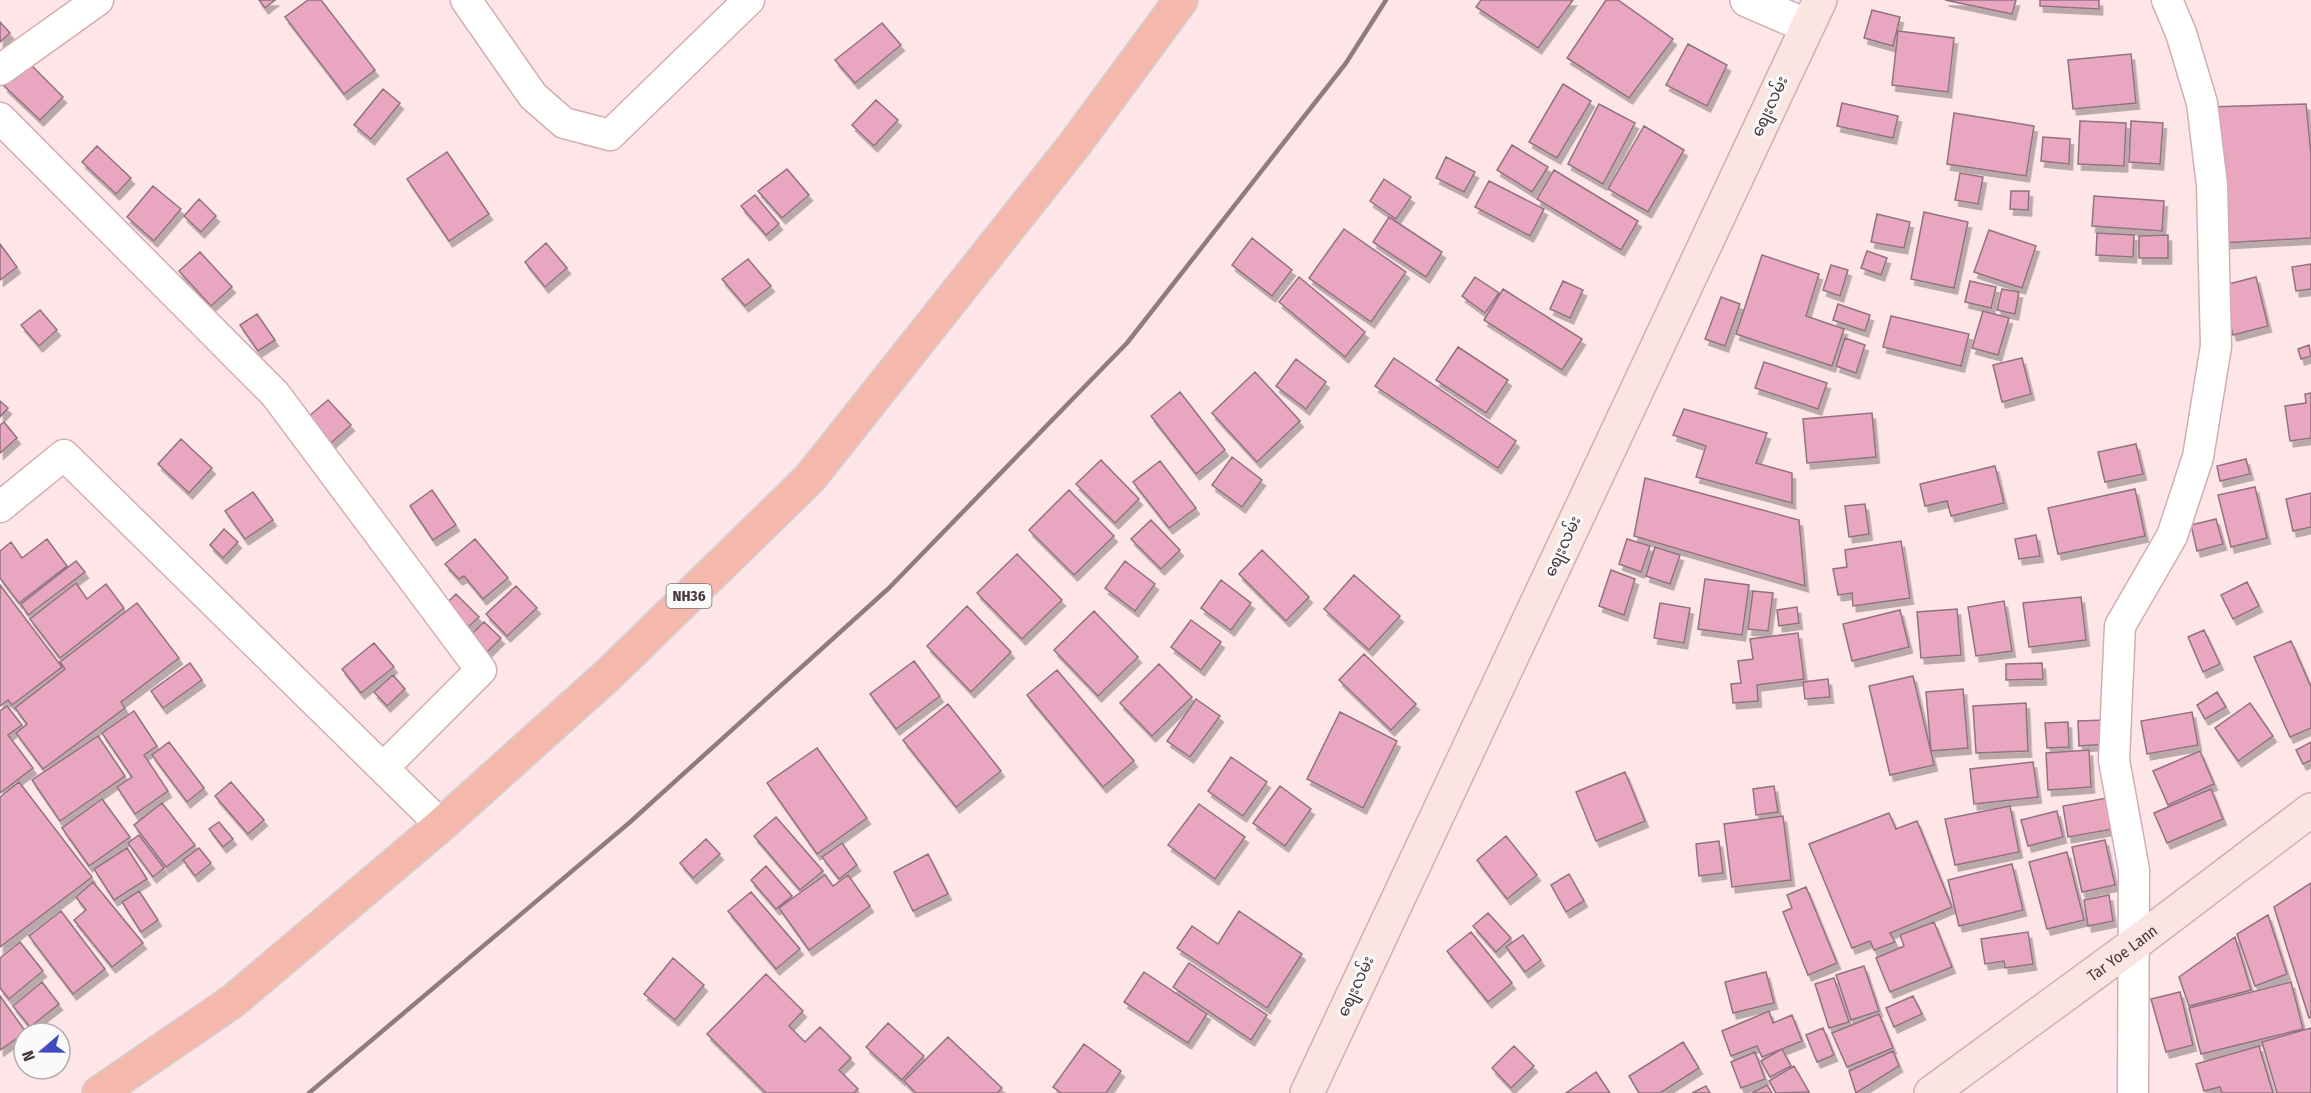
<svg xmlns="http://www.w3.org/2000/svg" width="2311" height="1093" font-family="'Fira Sans Condensed','Noto Sans Myanmar',sans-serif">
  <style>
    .building { fill: #e8a6c1; stroke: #92727f; stroke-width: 1.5; filter: url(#shadow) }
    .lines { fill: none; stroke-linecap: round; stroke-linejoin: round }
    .minor-casing { stroke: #d3adb0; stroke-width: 33 }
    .tertiary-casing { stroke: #d3adb0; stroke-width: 36 }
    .secondary-casing { stroke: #d3adb0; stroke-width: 36 }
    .trunk-casing { stroke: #d3cfcf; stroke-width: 36 }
    .minor { stroke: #fff; stroke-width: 30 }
    .tertiary { stroke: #fff; stroke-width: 33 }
    .secondary { stroke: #fbe5e0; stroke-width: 33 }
    .trunk { stroke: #f4b8ac; stroke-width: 33 }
    .rail { stroke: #8f7d7e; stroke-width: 4.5 }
    .labels { text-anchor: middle; stroke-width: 6; stroke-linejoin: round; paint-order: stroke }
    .shield { fill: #fafafa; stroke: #7d7273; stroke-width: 1.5 }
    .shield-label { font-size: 15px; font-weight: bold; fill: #473839 }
    .street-label { font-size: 16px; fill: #473839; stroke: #fafafa }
  </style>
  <defs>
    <filter id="shadow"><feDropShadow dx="3.5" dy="6" stdDeviation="0" flood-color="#0004"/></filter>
  </defs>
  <rect width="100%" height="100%" fill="#fee6e8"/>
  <path class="building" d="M259,0H275L265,8Z
    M308,0H321L375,70L344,94L285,17Z
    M1481,0H1573L1538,48L1476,7Z
    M1606,0H1618L1673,39L1629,98L1567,58Z
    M1945,0H2016L2012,14Z
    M2040,0H2099V9L2040,6Z
    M1872,10L1900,17L1893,46L1864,38Z
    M0,22L10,33L0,42Z
    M882,23L901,45L855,83L835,60Z
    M1898,31L1954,38L1948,92L1892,85Z
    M1688,44L1727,65L1707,106L1666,85Z
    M2131,54L2136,103L2073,109L2068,60Z
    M28,62L63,97L40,120L4,86Z
    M1563,84L1591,101L1557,158L1529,142Z
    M383,89L400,103L371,139L354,125Z
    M876,100L898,120L874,146L852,125Z
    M1842,103L1898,116L1893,138L1837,126Z
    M1599,104L1635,123L1603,184L1568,164Z
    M2306,104L2311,154V238L2221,243L2210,107Z
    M1954,113L2034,126L2026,176L1947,164Z
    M2080,121L2126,123L2124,166L2078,164Z
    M2131,121L2163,123L2160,164L2129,162Z
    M1644,126L1684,150L1648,212L1608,189Z
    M2043,137L2070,139L2069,164L2041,161Z
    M1512,145L1548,167L1532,192L1497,170Z
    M97,146L131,178L116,194L82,162Z
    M447,152L489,214L449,241L407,179Z
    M1446,157L1475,172L1464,192L1436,178Z
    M787,169L809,195L782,218L758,191Z
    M1554,170L1638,221L1621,250L1537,199Z
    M1960,173L1983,177L1978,204L1955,200Z
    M1384,179L1411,197L1396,219L1370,201Z
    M1489,181L1544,209L1530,236L1475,207Z
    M153,186L181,209L154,241L127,217Z
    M2011,191H2029L2028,210L2010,209Z
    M755,195L779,224L766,235L741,206Z
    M2094,196L2164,201L2162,231L2092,226Z
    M199,199L216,216L201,232L184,216Z
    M1924,212L1968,222L1954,288L1911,279Z
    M1877,214L1910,222L1904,248L1871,242Z
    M1389,217L1442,252L1426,277L1373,242Z
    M1344,229L1406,272L1371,322L1309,278Z
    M1989,230L2036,246L2022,288L1974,272Z
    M2097,233L2134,235L2133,257L2096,255Z
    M2168,235V258H2139V236Z
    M1252,238L1292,270L1272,296L1232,265Z
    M546,243L567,268L545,287L525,262Z
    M0,244L17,267L0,280Z
    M1867,251L1887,258L1881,275L1861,268Z
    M200,252L232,287L211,306L179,271Z
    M1762,255L1819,274L1806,316L1844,329L1832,366L1736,334Z
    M748,259L771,286L745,306L722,279Z
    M2311,264V289L2296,291L2292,267Z
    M1831,265L1848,270L1840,296L1823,290Z
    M1299,277L1365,332L1345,357L1279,302Z
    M1475,277L1499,293L1485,313L1462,296Z
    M2256,277L2268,326L2233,335L2221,286Z
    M1563,281L1583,290L1570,318L1550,309Z
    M1970,281L1996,287L1991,308L1965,302Z
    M1503,289L1582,339L1562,370L1484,320Z
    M2002,289L2019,292L2015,314L1997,310Z
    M1721,297L1740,304L1725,346L1705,339Z
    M1838,304L1870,315L1865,331L1833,320Z
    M40,310L57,330L39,346L21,325Z
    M1983,311L2009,318L1998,355L1972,348Z
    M257,314L275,340L258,351L240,325Z
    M1891,316L1969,334L1961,366L1883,347Z
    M1845,338L1865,345L1856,373L1836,366Z
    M2309,345L2311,356L2301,359L2298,349Z
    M1458,347L1508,380L1486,413L1436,380Z
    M1394,358L1516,441L1498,468L1375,386Z
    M2022,358L2031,394L2002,402L1993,365Z
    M1296,359L1326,382L1306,409L1276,386Z
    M1764,362L1827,383L1818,409L1755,388Z
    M1255,372L1300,421L1257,462L1212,413Z
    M1180,392L1225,450L1196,474L1151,416Z
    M2311,393V438L2290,441L2285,406L2306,403L2305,394Z
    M328,400L351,425L331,443L308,417Z
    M0,401L8,408L0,417Z
    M1684,409L1767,433L1756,463L1792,473V503L1696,477L1706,446L1673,435Z
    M1872,413L1876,457L1807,463L1803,419Z
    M4,422L17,438L0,453V425Z
    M181,439L212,468L189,493L158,464Z
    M2136,444L2143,474L2105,482L2098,452Z
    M1232,457L1262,480L1242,507L1212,485Z
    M2246,459L2250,474L2220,481L2217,466Z
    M1101,460L1139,499L1115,523L1076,484Z
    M1160,461L1196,508L1169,528L1133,482Z
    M1995,466L2004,503L1951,516L1947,501L1925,506L1920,484Z
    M1645,478L1799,520L1805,586L1634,536Z
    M2255,487L2267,538L2231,547L2218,495Z
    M2135,489L2145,536L2058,554L2048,508Z
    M432,490L456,525L433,540L410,506Z
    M1069,490L1114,536L1074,575L1029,530Z
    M253,492L273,520L245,539L225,511Z
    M2311,493V527L2293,531L2286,499Z
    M1865,504L1869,534L1849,537L1845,506Z
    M2216,519L2223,544L2197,551L2191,525Z
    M1151,520L1180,550L1161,569L1131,539Z
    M224,529L238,542L223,558L210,545Z
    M2036,535L2040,556L2019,559L2015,539Z
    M47,539L67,566L19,603L0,578V551L11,542L22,558Z
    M475,539L508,578L483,599L464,576L459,579L445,564Z
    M1627,539L1650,546L1641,572L1619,564Z
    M1901,541L1910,598L1853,606L1852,593L1838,595L1833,569L1847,567L1845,550Z
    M1655,547L1680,555L1670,584L1646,576Z
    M1262,550L1309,597L1286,621L1239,574Z
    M1017,554L1062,600L1022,639L977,593Z
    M76,561L85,572L28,615L21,604Z
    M1125,561L1155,584L1135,611L1105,588Z
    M1611,570L1635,579L1624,615L1599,606Z
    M1354,575L1400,616L1369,650L1324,609Z
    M1705,579L1749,585L1742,635L1698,629Z
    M1221,580L1251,603L1231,630L1201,608Z
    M2247,582L2259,606L2233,619L2221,595Z
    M76,583L87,599L106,584L124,608L60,658L30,619Z
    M0,585L62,667L12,705L8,700L0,706Z
    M516,586L537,608L507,636L486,614Z
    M1753,591L1773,593L1768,631L1748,629Z
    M456,594L479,617L467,628L445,605Z
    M2081,597L2086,640L2029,647L2023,603Z
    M2004,601L2012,651L1976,656L1968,607Z
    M137,603L179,658L121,702L125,708L43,769L16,733L27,724L15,708L65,669L60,662Z
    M1660,603L1690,608L1684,643L1654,638Z
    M967,606L1011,652L971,692L927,646Z
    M1797,607L1799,623L1779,626L1777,610Z
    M1957,609L1961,655L1921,658L1917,612Z
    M1900,610L1909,647L1852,661L1843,624Z
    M1094,611L1138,657L1098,696L1054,650Z
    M1191,620L1221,642L1201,670L1171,647Z
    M484,622L501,638L485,654L468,638Z
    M2204,630L2220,664L2203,672L2188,637Z
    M1798,633L1804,679L1757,685L1758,701L1733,703L1731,684L1741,683L1738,661L1753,659L1750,639Z
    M2291,641L2311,687V728L2290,737L2254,657Z
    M374,643L394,667L361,693L342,669Z
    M1364,654L1416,704L1391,730L1339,680Z
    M914,661L940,696L896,729L870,694Z
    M190,663L202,680L163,708L151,691Z
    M2042,663L2043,679L2006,680V664Z
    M1159,664L1192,697L1152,736L1120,703Z
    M1057,670L1134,761L1103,787L1027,695Z
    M393,675L405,689L387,706L374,692Z
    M1913,676L1934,765L1890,775L1869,686Z
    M1828,679L1830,697L1805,699L1803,682Z
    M1963,689L1968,748L1931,751L1926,692Z
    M2217,692L2226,707L2205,719L2197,705Z
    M1196,699L1220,716L1190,757L1167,741Z
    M2026,703L2028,751L1976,753L1973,706Z
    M2250,703L2273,736L2238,761L2215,728Z
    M948,704L1001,771L956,807L903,740Z
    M7,706L22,725L8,735L33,768L0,793V711Z
    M134,711L157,746L144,755L168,791L135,814L117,787L132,777L102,733Z
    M1340,712L1397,741L1363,808L1307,779Z
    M2192,712L2198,745L2147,754L2141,721Z
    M2105,720L2106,744L2079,746L2078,721Z
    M2068,722L2069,747L2047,748L2045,723Z
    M98,736L125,776L60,821L32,780Z
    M169,742L204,788L187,802L152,755Z
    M2311,742V760L2303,764L2296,750Z
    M817,748L867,818L817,854L767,783Z
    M2089,750L2091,787L2048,790L2046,753Z
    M2200,751L2214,784L2168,805L2153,771Z
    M1231,757L1267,782L1243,816L1208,791Z
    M2033,762L2038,797L1974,804L1970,769Z
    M1625,772L1645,821L1596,841L1576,792Z
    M19,782L92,877L0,947V797Z
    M231,782L264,820L248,834L215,796Z
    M1280,786L1311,809L1285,846L1253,823Z
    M1774,786L1778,812L1756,815L1753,789Z
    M2211,789L2223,819L2167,843L2154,813Z
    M2107,798L2113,829L2068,837L2063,806Z
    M102,799L130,837L89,866L62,828Z
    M162,803L195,845L166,867L134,825Z
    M1199,804L1245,837L1215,879L1168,845Z
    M2010,806L2019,852L1955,865L1945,819Z
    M2057,811L2063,837L2028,846L2021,820Z
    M1889,813L1896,829L1917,821L1952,907L1890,933L1895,942L1874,950L1870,941L1852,948L1809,844Z
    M1783,816L1791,880L1732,887L1724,824Z
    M776,817L823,871L800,890L754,836Z
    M219,822L233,839L223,847L209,829Z
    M139,835L164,868L153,877L128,843Z
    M1506,836L1537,875L1507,899L1477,860Z
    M706,839L720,854L693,878L680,863Z
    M2105,840L2115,885L2082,892L2072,847Z
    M1719,841L1723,873L1699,876L1696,844Z
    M842,843L857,865L839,879L822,857Z
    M127,848L147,879L114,900L94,869Z
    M199,848L211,863L195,876L183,860Z
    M2067,852L2084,920L2047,929L2029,862Z
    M928,854L948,894L913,911L894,872Z
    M2012,864L2023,910L1959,926L1948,880Z
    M766,866L792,896L776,909L751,880Z
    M1569,874L1584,901L1566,912L1551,885Z
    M825,875L833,886L848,875L870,906L809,950L779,908Z
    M93,882L143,943L112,967L74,920L86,910L76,897Z
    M2311,883V1017L2309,1018L2274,907Z
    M1806,887L1837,963L1808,975L1783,912L1792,908L1787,895Z
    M139,891L158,920L141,932L122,902Z
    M751,892L800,949L776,969L728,911Z
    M2109,895L2113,921L2088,926L2084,900Z
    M61,911L105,969L73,994L29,936Z
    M1239,911L1302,954L1267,1008L1177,948L1192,926L1218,944Z
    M1488,913L1511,938L1496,952L1473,926Z
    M2268,915L2287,974L2255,986L2237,934Z
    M1934,922L1952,967L1890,992L1876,958L1904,946L1900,935Z
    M1471,932L1512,983L1488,1002L1447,951Z
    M2028,932L2033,964L2005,968L2004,961L1985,964L1981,939Z
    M1523,935L1541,960L1525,972L1506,947Z
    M2235,937L2251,990L2189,1006L2179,977Z
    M20,942L43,971L9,999L0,988V958Z
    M673,958L704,985L675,1020L644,994Z
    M1189,963L1267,1015L1251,1040L1173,987Z
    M1864,966L1879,1011L1851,1020L1836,975Z
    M1144,972L1207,1014L1188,1043L1124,1002Z
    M1766,972L1774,1003L1733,1013L1725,982Z
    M766,974L803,1011L789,1026L805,1042L820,1027L851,1058L839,1070L858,1089L854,1093H766L707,1034Z
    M1834,978L1849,1022L1829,1028L1815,984Z
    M42,982L59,1004L30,1027L13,1006Z
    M2291,982L2303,1029L2201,1054L2189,1008Z
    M2180,992L2193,1045L2166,1052L2151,999Z
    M0,996L26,1032L0,1050Z
    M1913,996L1922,1014L1894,1027L1886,1008Z
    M1769,1011L1773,1023L1792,1015L1802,1041L1762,1057L1757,1046L1731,1056L1722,1031Z
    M1879,1014L1893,1048L1847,1067L1832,1033Z
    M888,1023L924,1056L902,1080L866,1047Z
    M1823,1028L1834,1055L1817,1062L1806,1035Z
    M2311,1028V1093H2277L2262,1042Z
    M948,1037L1002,1088L997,1093H916L904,1081Z
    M1683,1042L1699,1068L1660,1093H1639L1629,1076Z
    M1084,1044L1121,1071L1106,1093H1061L1053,1087Z
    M1514,1046L1534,1066L1511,1088L1492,1068Z
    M2259,1046L2273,1093H2222L2220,1087L2204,1091L2196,1064Z
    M1782,1049L1791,1066L1770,1077L1761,1061Z
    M1893,1051L1899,1066L1856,1093L1849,1071Z
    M1755,1052L1765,1079L1741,1088L1731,1062Z
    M1794,1066L1809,1092L1776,1093L1769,1081Z
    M1596,1072L1610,1093H1566Z
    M1767,1085L1772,1093H1752Z
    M1706,1086L1710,1093H1692Z"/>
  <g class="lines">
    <g class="minor-casing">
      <path id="minor" d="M466,0L533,96L564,123L610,135L749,0
        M0,70L98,0
        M0,118L275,394L481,670L383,768
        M0,507L64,455L441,825
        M2133,1093L2134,870L2114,760L2120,626L2172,536L2198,457L2216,346L2212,185L2202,103L2181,33L2167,0"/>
    </g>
    <g class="tertiary-casing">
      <path id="tertiary" d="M1747,0L1807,26"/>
    </g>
    <g class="secondary-casing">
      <g id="secondary">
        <path d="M1307,1093L1820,0"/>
        <path id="s1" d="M1931,1093L2133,945L2311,810"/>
      </g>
    </g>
    <g class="trunk-casing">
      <path id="trunk" d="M99,1093L233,1001L441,825L609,674L810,478L1075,144L1181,0"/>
    </g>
    <use href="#minor" class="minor"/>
    <use href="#tertiary" class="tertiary"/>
    <use href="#secondary" class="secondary"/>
    <use href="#trunk" class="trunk"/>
    <path class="rail" d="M309,1093L629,823L889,588L1127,343L1346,63L1386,0"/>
  </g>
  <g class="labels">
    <rect class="shield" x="666.5" y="584" width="45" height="24" rx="4.5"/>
    <g class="shield-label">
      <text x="689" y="601">NH36</text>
    </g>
    <g class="street-label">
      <text transform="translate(1769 106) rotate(-65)" y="6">စျေးလမ်း</text>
      <text transform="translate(1562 546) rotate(-65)" y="6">စျေးလမ်း</text>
      <text dy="6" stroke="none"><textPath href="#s1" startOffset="237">Tar Yoe Lann</textPath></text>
      <text transform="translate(1355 986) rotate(-65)" y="6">စျေးလမ်း</text>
    </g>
  </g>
  <g transform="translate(42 1051) rotate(250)"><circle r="28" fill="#fafafa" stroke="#b2acad" stroke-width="1.5"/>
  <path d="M0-4.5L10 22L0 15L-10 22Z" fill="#414bc0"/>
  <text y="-9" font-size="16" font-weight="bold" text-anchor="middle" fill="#473839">N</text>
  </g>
</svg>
